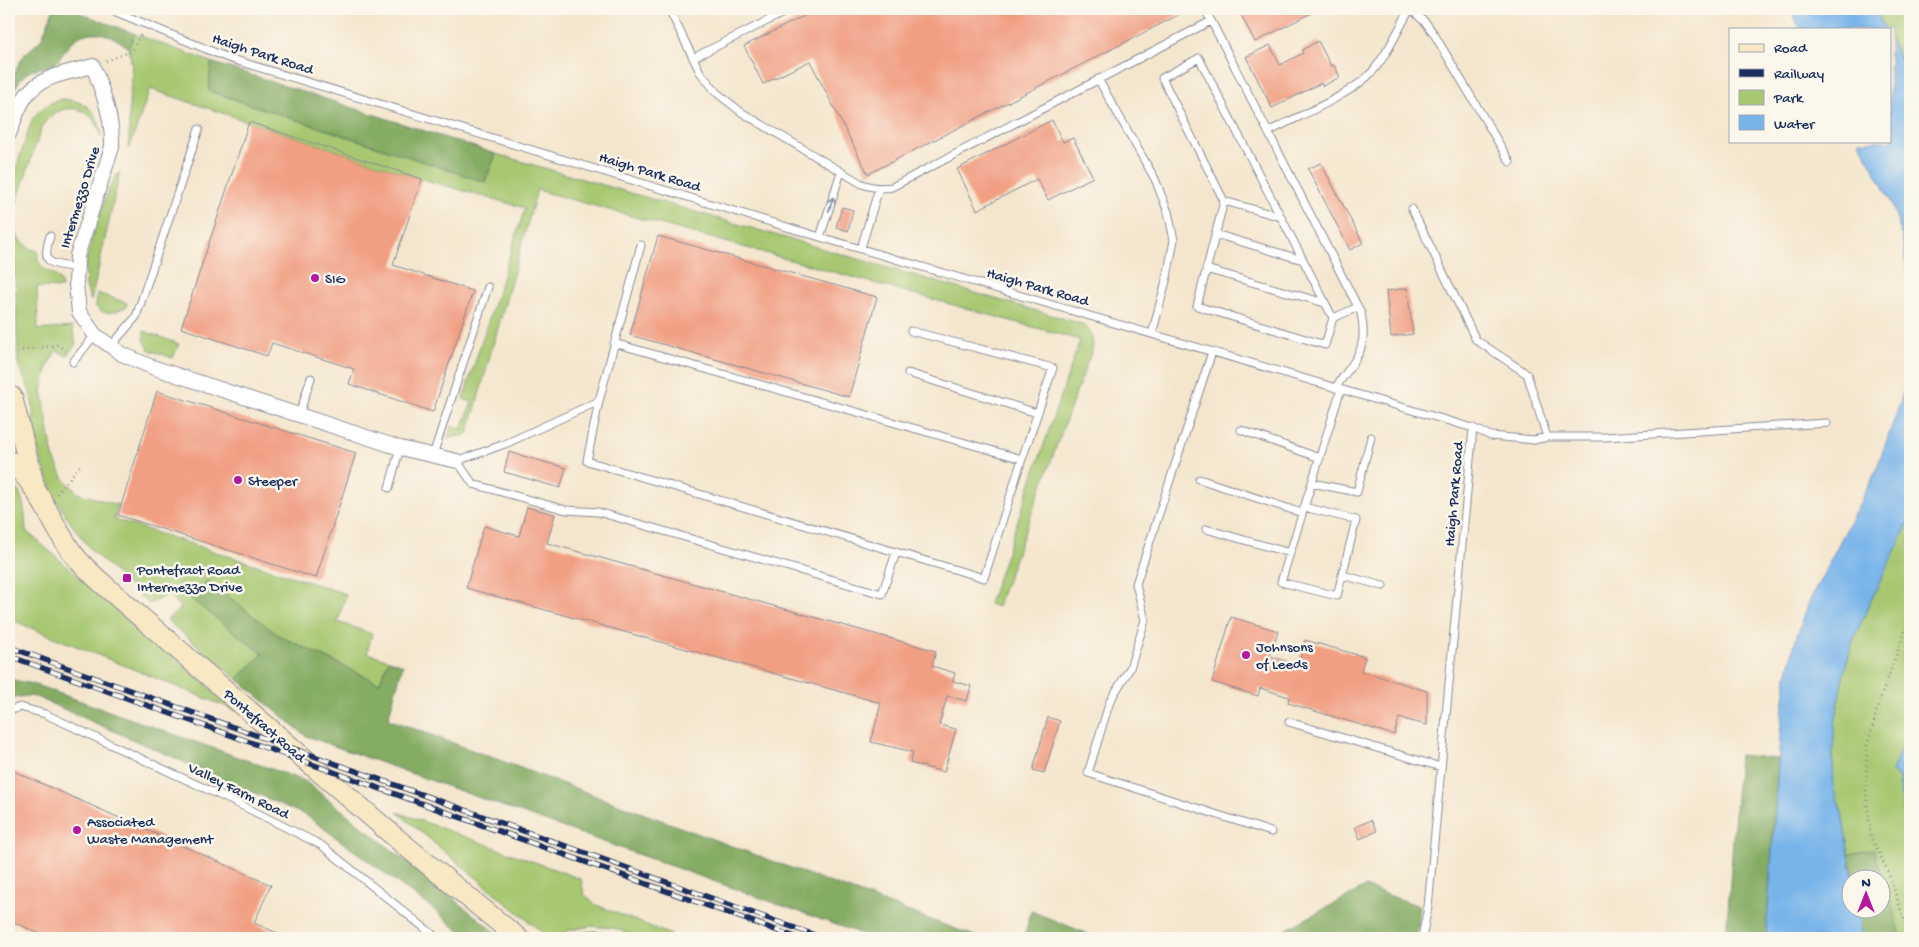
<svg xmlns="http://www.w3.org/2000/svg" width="1919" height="947" font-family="'Gochi Hand',sans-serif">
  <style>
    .green { fill: #a7c871; stroke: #617c68 }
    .forest { fill: #85ac63; stroke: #506e60 }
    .water { fill: #77b4ea; stroke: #4972a4 }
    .building { fill: #f19f83 }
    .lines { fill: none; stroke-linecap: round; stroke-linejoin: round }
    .service-casing { stroke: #888a96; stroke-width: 9 }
    .minor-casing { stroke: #888a96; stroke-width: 16 }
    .secondary-casing { stroke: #888a96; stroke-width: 22 }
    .path { stroke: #888a96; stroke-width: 2.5; stroke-dasharray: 1 4; stroke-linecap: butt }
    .service { stroke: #fff; stroke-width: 7 }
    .minor { stroke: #fff; stroke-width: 14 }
    .secondary { stroke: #f8e8c3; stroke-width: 20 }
    .rail-casing { stroke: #1b2f5e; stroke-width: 5.5 }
    .rail { stroke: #fbf7ec; stroke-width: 4; stroke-dasharray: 11; stroke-linecap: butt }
    .oneway { stroke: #8d97ae }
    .poi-dot { fill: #b5179e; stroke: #fbf7ec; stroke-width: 2 }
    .labels { text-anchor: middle; stroke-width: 5; stroke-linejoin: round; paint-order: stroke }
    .street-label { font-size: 15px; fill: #1b2f5e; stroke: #fbf7ec }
    .poi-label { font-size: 15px; fill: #1b2f5e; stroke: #fbf7ec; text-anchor: start }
  </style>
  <rect width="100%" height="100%" fill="#fbf7ec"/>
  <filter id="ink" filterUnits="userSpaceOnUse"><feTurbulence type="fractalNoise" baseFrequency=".02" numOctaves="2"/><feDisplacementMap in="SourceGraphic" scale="10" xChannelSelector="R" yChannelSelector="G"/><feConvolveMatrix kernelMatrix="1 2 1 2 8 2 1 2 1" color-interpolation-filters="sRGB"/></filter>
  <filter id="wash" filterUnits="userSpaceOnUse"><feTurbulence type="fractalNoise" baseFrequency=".0096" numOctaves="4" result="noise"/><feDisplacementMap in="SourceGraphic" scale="20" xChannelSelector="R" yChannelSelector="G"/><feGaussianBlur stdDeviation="1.12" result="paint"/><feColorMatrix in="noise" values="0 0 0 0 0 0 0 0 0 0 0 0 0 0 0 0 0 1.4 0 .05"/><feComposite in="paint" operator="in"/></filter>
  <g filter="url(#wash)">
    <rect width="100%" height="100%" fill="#f4e6cd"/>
    <path class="green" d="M1875,9H1910V79L1890,39V29H1885Z
      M135,34L211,62L209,91L485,182L496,154L1082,324C1091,330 1092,336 1093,347L997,607L989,604L1080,340L537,190L468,434L447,439L452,426L462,429L472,402L463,399L525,208L422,179L150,89L129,149C129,136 129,122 129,109C129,85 136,72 128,48Z
      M62,99C88,101 99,112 102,138C94,105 62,98 42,126L12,216C13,232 20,247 38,251C34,275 61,268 62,288L37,287L38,330L72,327L76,344L67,356L56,350L48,366L42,390L53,456L64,479L78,493L118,505L114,519L346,594L338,622L372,634L367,653L389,660L379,683L278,635L207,581L192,599L263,654L237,679L167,620L181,608L168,595L149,604L92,551L72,525L57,501L40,459L34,431L33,407L30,391L18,364L16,287L9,244V190L32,120L40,110L50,103Z
      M120,172L91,301C85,289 85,275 86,262C89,246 109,179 120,172Z
      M97,293L127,303L126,307C115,312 106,317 96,307Z
      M144,331L179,344L173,358L149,350L144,339Z
      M9,479C24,493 25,510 26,531L237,711L9,619Z
      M1910,520V724L1892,772L1899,778L1906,824L1905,837L1910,858V938H1863L1858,910H1882V880L1853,879L1842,813L1833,788V747L1836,717L1842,680L1852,643L1871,600Z
      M397,812L581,879L584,894L596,905L679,938H641L613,928L591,926L570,930L555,938H549Z"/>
    <path class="forest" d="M50,9H70L135,34L128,48C112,33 87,25 70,44C65,49 61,59 55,63C49,67 40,68 33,70C17,76 13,93 9,108V91L18,65L26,53L41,40L53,10Z
      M211,62L496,154L485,182L209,91Z
      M207,580L278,635L379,683L389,660L403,665L388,719L980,938H873L306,736L237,679L263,654L191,599Z
      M9,679L33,684L305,781L503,938H467L432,908L307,816L36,697L25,696L9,699Z
      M1739,755L1778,759L1766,938H1726Z
      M1874,849L1902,938H1863L1858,910H1882V880L1853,879L1849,854Z
      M1365,887L1420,906L1417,938H1270Z
      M1031,911L1098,938H1024Z"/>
    <path class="water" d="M1790,9H1875L1885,29H1800Z
      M1890,39L1910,79V291L1902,236L1892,204L1859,141H1890Z
      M1910,366V520L1871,600L1852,643L1842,680L1836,717L1833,747V788L1842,813L1853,879L1852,880V910H1858L1863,938H1766L1781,723L1787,676L1796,638L1810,600L1875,473L1901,401Z
      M1910,724V858L1905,837L1906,824L1899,778L1892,772Z"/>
    <g id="blocks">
      <path class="building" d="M818,9H1190L868,174L810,61L763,84L744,46Z
        M1238,9H1319L1255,42Z
        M1318,41L1331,66L1334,65L1340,77L1323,86L1321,83L1272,108L1246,57L1270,45L1280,65L1303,53L1302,50Z
        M1052,120L1063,142L1073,138L1093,177L1048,200L1037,179L977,210L957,169Z
        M249,122L422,179L393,265L473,291L433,412L349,384L354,369L272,343L267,356L181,328Z
        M1321,163L1363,243L1350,250L1308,169Z
        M842,207L853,210L848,231L836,227Z
        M658,236L877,297L849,397L630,335Z
        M1407,288L1413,334L1391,337L1386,291Z
        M157,391L356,453L316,578L118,515Z
        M509,452L566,468L560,488L504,472Z
        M527,507L555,514L547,543L936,651L932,666L955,673L953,681L971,686L967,701L947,696L939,725L956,729L944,772L910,763L913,752L871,742L881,703L466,588L484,526L519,536Z
        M1231,617L1278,631L1270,656L1298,665L1305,640L1365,657L1361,671L1427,691V725L1399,718L1394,735L1288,703L1289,697L1260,688L1258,696L1212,682Z
        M1048,717L1060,721L1044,773L1033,770Z
        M9,769L271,885L254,923L289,938H49L9,920Z
        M1371,820L1377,831L1360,839L1355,827Z"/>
    </g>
  </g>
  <g filter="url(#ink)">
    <use href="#blocks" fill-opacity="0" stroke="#888a96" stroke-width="1"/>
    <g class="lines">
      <g class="service-casing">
        <path id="service" d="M109,9L228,58L820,237L1473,428L1428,907L1422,938
          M669,9L700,72L717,93L741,112L862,184C873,188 881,189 892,187L1211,21
          M1205,9L1361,313C1369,350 1355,360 1335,388
          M1411,9L1426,23L1434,34L1510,162
          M693,58L791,9
          M1098,79L1155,179L1168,212L1174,240L1167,277L1152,334
          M1268,132C1298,116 1350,96 1372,72C1388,54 1398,30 1410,9
          M1224,201L1281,217
          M1412,209L1476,340L1527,374L1547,437
          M1215,234L1303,260
          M50,236C41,266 50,263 77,268
          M820,237L841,172
          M641,245L599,401L505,444L457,461L473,484L566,510L598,512L882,594L896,553
          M861,248L879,188
          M1206,269L1325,303
          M1333,318L1199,58L1162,78L1224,201L1197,306L1325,345L1333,318L1358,307
          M614,343L1022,459L1053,368L911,331
          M111,346L136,317L199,129
          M1212,352L1136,584L1145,620L1130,668L1110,701L1088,773L1271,832
          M73,362L95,335
          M908,373L1037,413
          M599,401L587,461L984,578L1022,459
          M299,415L311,378
          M1473,428L1491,436L1534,440L1547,437H1605L1827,423
          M1241,430L1320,458
          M433,455L488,287
          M1199,479L1302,513
          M1312,483L1357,492L1371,437
          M389,488L400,448
          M1304,507L1356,520L1337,596L1281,582L1341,389
          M1206,529L1290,553
          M1342,575L1383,586
          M9,711L20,707L45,714L245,807L321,845L437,938
          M1289,722L1441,767
          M567,938C589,933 601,932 622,938"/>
      </g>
      <g class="minor-casing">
        <path id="minor" d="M9,134C14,121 19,103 29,92C44,75 72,72 93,66C103,93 113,118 112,147L77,256L76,284L79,312L95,335L122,354L152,367L400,448L457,461"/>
      </g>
      <g class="secondary-casing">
        <path id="secondary" d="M12,397L34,485
          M9,461C40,484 51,525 74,555C85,569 100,581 113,593L396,838L518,938"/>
      </g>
      <path class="path" d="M106,61L132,51L141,34
        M12,352L58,345L68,353
        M57,494L82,463
        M1910,617L1881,697L1867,745L1866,792L1871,837L1888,872L1910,936"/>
      <use href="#service" class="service"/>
      <use href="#minor" class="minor"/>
      <use href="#secondary" class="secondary"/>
      <g class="rail-casing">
        <path id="rail" d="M9,647L823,938
          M9,656L798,938"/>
      </g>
      <use href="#rail" class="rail"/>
    </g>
    <defs><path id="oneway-shaft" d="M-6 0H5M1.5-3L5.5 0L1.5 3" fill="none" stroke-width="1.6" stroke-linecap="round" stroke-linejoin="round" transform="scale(1.25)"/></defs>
    <use class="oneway" href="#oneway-shaft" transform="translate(831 204) rotate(-72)"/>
  </g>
  <g class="poi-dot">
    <circle cx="315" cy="278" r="5"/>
    <circle cx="238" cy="480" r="5"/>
    <rect x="122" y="573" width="10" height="10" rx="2.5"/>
    <circle cx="1246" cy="655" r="5"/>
    <circle cx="77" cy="830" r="5"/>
  </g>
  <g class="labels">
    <g class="street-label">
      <text transform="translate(263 53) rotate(18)" y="5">Haigh Park Road</text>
      <text transform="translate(650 171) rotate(17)" y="5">Haigh Park Road</text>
      <text transform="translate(79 197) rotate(-73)" y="5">Intermezzo Drive</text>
      <text transform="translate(1038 286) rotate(16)" y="5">Haigh Park Road</text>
      <text transform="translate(1453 494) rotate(-85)" y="5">Haigh Park Road</text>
      <text transform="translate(265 725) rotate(41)" y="5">Pontefract Road</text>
      <text transform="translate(239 790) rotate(26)" y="5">Valley Farm Road</text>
    </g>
    <g class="poi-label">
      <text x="325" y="283">SIG</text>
      <text x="248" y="485">Steeper</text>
      <text x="137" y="574">Pontefract Road<tspan x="137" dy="17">Intermezzo Drive</tspan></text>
      <text x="1256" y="651">Johnsons<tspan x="1256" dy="17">of Leeds</tspan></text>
      <text x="87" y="826">Associated<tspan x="87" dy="17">Waste Management</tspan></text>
    </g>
  </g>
  <rect width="1919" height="947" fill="none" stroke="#fbf7ec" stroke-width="30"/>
  <rect x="1729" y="28" width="162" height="115" fill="#fbf7ec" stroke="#a1a7b3"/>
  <rect x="1739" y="44" width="25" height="8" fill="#f8e8c3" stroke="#a1a7b3"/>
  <text x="1774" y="52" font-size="15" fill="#1b2f5e">Road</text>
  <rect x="1739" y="69" width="25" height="8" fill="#1b2f5e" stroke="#a1a7b3"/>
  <text x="1774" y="78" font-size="15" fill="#1b2f5e">Railway</text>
  <rect x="1739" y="90" width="25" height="15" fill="#a7c871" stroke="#a1a7b3"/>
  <text x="1774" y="102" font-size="15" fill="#1b2f5e">Park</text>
  <rect x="1739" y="115" width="25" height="15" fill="#77b4ea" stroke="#a1a7b3"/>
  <text x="1774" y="128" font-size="15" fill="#1b2f5e">Water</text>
  <g transform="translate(1866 894)"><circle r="24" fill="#fbf7ec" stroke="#a1a7b3"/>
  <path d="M0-4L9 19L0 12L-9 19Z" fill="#b5179e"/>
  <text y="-8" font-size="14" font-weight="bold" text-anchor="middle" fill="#1b2f5e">N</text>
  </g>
</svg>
